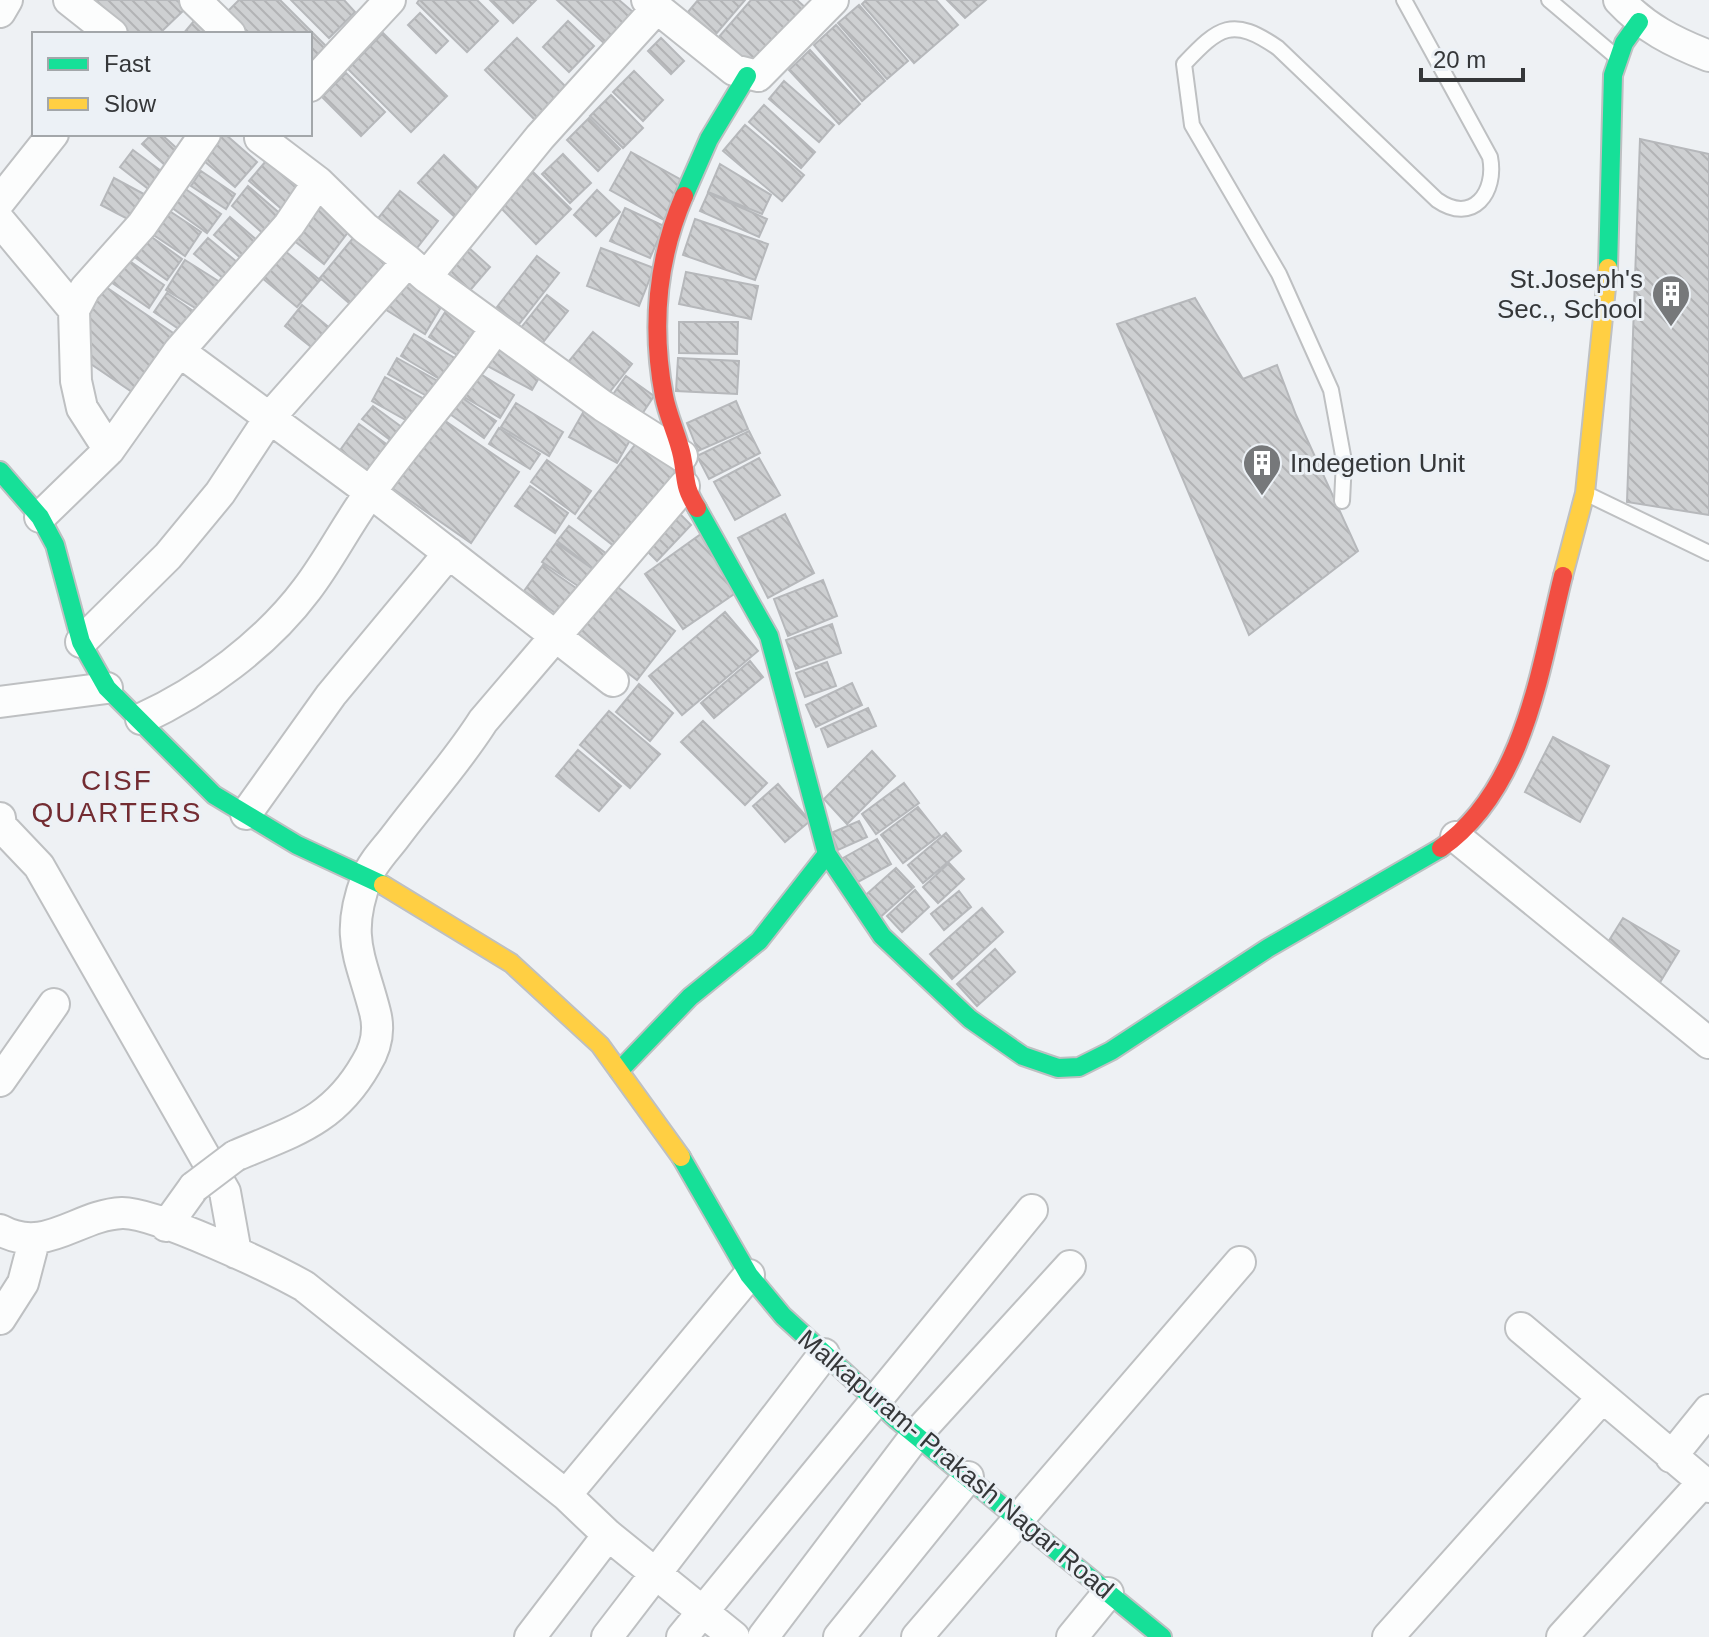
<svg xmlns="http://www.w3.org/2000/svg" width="1709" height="1637" font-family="Arial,sans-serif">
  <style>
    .building { fill: url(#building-back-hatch); stroke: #b6b8bb; stroke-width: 2 }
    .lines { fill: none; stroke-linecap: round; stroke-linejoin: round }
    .lane-casing { stroke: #bec0c2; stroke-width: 18 }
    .street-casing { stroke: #bec0c2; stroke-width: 34 }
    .fast-casing { stroke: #bec0c2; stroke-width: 22 }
    .slow-casing { stroke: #bec0c2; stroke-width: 22 }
    .jam-casing { stroke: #bec0c2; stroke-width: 22 }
    .lane { stroke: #fcfdfd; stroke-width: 14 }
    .street { stroke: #fcfdfd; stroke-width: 30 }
    .fast { stroke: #16e098; stroke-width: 18 }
    .slow { stroke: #ffcf43; stroke-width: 18 }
    .jam { stroke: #f24e42; stroke-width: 18 }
    .street-bridge-casing { stroke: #bec0c2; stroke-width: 34; stroke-linecap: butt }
    .street-bridge { stroke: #fcfdfd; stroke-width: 30 }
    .labels { text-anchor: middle; stroke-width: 6; stroke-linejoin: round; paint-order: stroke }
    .poi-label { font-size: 26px; fill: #353739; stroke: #ecf1f6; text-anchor: end }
    .street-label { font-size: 26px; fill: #353739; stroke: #ecf1f6 }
    .neighbourhood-label { font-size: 28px; letter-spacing: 2px; fill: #732c32; stroke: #ecf1f6 }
  </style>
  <defs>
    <pattern id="building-back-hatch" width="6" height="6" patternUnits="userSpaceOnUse" patternTransform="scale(2)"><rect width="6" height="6" fill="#ced0d2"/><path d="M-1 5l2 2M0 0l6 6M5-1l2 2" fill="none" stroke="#b2b3b5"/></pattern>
  </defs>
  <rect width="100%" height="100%" fill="#eef1f4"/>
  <path class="building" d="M93,0H176L186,8L159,34H130Z
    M239,0H280L329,49L310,68V34H247L226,13Z
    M291,0H344L355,12L329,38Z
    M419,0H477L498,21L467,52L417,3Z
    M490,0H536L513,23Z
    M557,0H619L633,12L605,44Z
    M698,0H745L715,35L688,12Z
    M751,0H797L807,9L754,70L718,38Z
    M866,0H936L958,25L914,63L862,4Z
    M947,0H986L965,18Z
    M859,5L908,61L887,79L838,23Z
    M420,13L448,41L436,53L408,25Z
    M194,21L209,34H183Z
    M568,21L594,46L569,72L543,47Z
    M836,25L885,81L862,101L814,45Z
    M383,33L447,96L411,132L348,69Z
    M517,38L568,89L536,121L485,70Z
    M661,38L684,61L671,74L648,51Z
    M810,50L860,104L839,124L789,70Z
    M634,71L663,100L643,121L613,92Z
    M346,73L385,112L361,136L322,97Z
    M784,81L834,125L819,142L769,99Z
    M611,95L643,128L623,148L590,116Z
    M764,105L815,152L801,168L749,122Z
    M589,118L620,149L598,171L567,140Z
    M745,125L804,175L782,201L723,151Z
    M152,134H161L181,152L167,167L142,144Z
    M218,134H225L257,162L235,187L198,156Z
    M1640,139L1709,154V515L1627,502Z
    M133,150L169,177L156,195L120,167Z
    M631,152L685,182L664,220L610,190Z
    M563,154L591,183L570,203L542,174Z
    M444,155L482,192L457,219L418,183Z
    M266,161L300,191L284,211L249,181Z
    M720,164L771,195L762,214L708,192Z
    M201,171L235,194L226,209L191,186Z
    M533,172L571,209L536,244L499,206Z
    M114,178L153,199L139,225L101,205Z
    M177,183L221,214L207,233L164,202Z
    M248,186L283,216L266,236L232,206Z
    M597,190L620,212L596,236L574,215Z
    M400,191L438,221L413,253L375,222Z
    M708,193L767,219L759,237L700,211Z
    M316,200L352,227L324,264L288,236Z
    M162,206L201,232L185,256L146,230Z
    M625,208L664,226L650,258L610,241Z
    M230,217L259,242L243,260L214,235Z
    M695,219L768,244L755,280L683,255Z
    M142,230L182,259L167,280L126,251Z
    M359,231L396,262L356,309L320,278Z
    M208,238L237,262L223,278L194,254Z
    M279,246L320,280L297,307L256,273Z
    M468,247L490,267L466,295L444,276Z
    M601,248L654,268L639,306L587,286Z
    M121,255L164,285L149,308L105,278Z
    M537,256L559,273L519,324L497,307Z
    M185,260L223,284L205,314L166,290Z
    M686,272L758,286L751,319L679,304Z
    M402,276L444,302L425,334L383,308Z
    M106,287L179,337L138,396L85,360L86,308Z
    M167,293L199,315L186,334L154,312Z
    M547,295L568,311L540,346L520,329Z
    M1195,298L1243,379L1277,365L1296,415L1358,551L1249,635L1117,324Z
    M302,305L337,334L320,354L285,326Z
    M449,306L487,330L468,362L429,337Z
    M679,322H738L737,354L679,353Z
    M593,332L632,364L604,399L564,367Z
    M414,334L465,364L451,386L401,356Z
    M492,343L543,371L532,390L482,363Z
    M397,358L441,383L432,399L388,374Z
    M678,358L739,361L737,394L676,391Z
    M479,373L514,395L500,418L464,397Z
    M626,376L654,396L636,423L607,403Z
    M385,377L431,403L418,427L372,401Z
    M458,395L496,421L484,438L447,412Z
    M736,401L748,429L698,451L687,423Z
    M516,403L563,432L549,456L501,427Z
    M373,406L407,431L397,445L362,419Z
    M585,409L633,435L617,463L569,437Z
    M441,418L519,472L471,543L392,488Z
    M359,424L393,449L373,478L338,453Z
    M499,428L540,454L530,469L489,444Z
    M749,431L760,453L709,479L697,456Z
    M638,441L679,473L619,550L578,518Z
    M759,458L780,495L735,520L714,482Z
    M547,460L591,491L575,514L531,482Z
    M530,486L568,513L555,533L515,506Z
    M677,511L691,525L657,561L643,547Z
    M785,514L814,573L768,598L738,538Z
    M569,526L611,557L599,573L557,541Z
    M701,534L740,590L683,629L645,574Z
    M556,543L597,572L584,590L542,562Z
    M543,565L583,593L564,619L524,591Z
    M823,580L837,616L788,636L774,599Z
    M615,585L675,631L637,680L577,633Z
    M725,612L758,651L682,715L649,676Z
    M832,624L841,653L796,669L786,640Z
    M750,661L763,677L714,718L701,703Z
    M827,662L836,686L805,697L796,673Z
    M852,683L862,705L816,727L806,705Z
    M639,684L673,713L650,741L616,712Z
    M868,708L876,726L828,747L821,729Z
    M609,711L660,754L630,788L580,745Z
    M703,721L767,783L745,805L681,742Z
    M1553,737L1609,766L1580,822L1525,792Z
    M578,750L621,786L599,811L556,776Z
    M872,751L895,776L847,824L824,799Z
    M904,783L919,803L876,834L862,814Z
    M778,784L810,821L785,842L753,806Z
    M918,807L940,835L903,863L881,835Z
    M859,821L867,837L838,850L831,833Z
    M946,833L961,851L923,883L908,865Z
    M877,839L891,864L858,882L843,858Z
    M949,863L964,879L938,903L923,887Z
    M896,868L914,887L877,920L859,901Z
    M915,890L929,907L902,932L887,916Z
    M959,891L971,907L944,930L931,914Z
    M982,908L1003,932L952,979L930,954Z
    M1623,918L1679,951L1656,989L1600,955Z
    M995,949L1015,972L977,1006L957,984Z"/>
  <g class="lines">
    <g class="lane-casing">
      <path id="lane" d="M1549,0L1614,55
        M1587,494L1709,553
        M1342,501L1344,461L1331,390L1279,274L1192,125L1184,64C1219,27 1232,16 1278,48L1437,200C1473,225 1497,192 1490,157L1404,0"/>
    </g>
    <g class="street-casing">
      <path id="street" d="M69,0L112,34
        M195,0L230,34
        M647,0L734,70L758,76L833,0
        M1619,0C1645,28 1673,42 1709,56
        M0,12L7,0
        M310,86L390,0
        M318,182L365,228L408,261
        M0,201L53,134
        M0,221L74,310
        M426,277L603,406L682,456
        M179,351L370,492L613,681
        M109,450L82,408L76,381L74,310L85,289L142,225L205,134
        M40,517L109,450L179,351L289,225L318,182L260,138L264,134
        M81,642L168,556L220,493L270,417L408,261L426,277L540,137L657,8
        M0,702L107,688
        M141,719C202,691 266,644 307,589C330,559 347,524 370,493C410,436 457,386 495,329
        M246,814L331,695L449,553
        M0,818L1,826L39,866L225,1192L236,1253
        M1456,837L1709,1043
        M0,1081L54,1004
        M235,1156C293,1131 333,1122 366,1064C376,1048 380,1031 375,1012C361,957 344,937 367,877C372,863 386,849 395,837C424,798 457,762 483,721L684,486
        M166,1226L194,1187
        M0,1230C46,1255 77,1215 122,1213C154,1212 272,1268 304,1286L566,1495L608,1535L734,1637
        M0,1319L23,1283L34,1241
        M1521,1328L1709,1487
        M1671,1457L1709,1410
        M566,1495L749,1275
        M530,1637L608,1535
        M607,1637L824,1354
        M682,1637L1032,1210
        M763,1637L916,1435L1070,1266
        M839,1637L968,1477
        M917,1637L1240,1262
        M1072,1637L1108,1593
        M1388,1637L1602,1398
        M1562,1637L1703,1482"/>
    </g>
    <g class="fast-casing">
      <path id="fast" d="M684,196L709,139L747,76
        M1608,268L1613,75L1624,43L1639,22
        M0,471L40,517L55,545L81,642L107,688L214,795L297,845L383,885
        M827,854L882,936L970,1019L1023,1056L1058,1068L1079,1067L1111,1051L1268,948L1441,848
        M619,1071L690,997L759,941L827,854L769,636L697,508
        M681,1157L749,1275L783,1316L897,1420L1162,1637"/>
    </g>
    <g class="slow-casing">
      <path id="slow" d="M1563,576L1585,493L1608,268
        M383,885L511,963L600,1045L681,1157"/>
    </g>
    <g class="jam-casing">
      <path id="jam" d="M684,196C657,259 651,328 664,396C668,417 678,436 682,456C687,481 683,485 697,508
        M1441,848C1525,789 1540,668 1563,576"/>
    </g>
    <use href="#lane" class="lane"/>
    <use href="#street" class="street"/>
    <use href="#fast" class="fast"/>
    <use href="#slow" class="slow"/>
    <use href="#jam" class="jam"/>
    <g class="street-bridge-casing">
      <path id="street-bridge" d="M194,1187L235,1156"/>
    </g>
    <use href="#street-bridge" class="street-bridge"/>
  </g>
  <defs>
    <g id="building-pin" transform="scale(2)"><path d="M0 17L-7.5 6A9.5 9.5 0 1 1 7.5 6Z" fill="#76787a" stroke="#ecf1f6"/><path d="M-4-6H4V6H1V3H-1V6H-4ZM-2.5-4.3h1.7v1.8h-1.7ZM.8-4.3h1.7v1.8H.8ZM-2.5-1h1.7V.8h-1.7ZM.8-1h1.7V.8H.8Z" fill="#fff"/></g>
  </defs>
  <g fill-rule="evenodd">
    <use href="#building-pin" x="1671" y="294"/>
    <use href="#building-pin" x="1262" y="463"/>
  </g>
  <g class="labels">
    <g class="poi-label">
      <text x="1643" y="288">St.Joseph's<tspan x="1643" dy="30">Sec., School</tspan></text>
      <text x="1290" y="472" text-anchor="start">Indegetion Unit</text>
    </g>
    <g class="street-label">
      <text transform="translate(956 1464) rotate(40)" y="9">Malkapuram- Prakash Nagar Road</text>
    </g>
    <g class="neighbourhood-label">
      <text x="117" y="790">CISF<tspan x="117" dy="32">QUARTERS</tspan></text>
    </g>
  </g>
  <rect x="32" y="32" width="280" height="104" fill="#ecf1f6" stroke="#a3a7aa" stroke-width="2"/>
  <rect x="48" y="58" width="40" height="12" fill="#16e098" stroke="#a3a7aa" stroke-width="2"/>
  <text x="104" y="72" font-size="24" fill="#353739">Fast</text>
  <rect x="48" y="98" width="40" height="12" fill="#ffcf43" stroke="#a3a7aa" stroke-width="2"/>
  <text x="104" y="112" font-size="24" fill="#353739">Slow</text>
  <path d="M1421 68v12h102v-12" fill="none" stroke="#353739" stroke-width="4"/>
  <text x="1433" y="68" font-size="24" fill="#353739" stroke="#ecf1f6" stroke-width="6" paint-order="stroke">20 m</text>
</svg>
